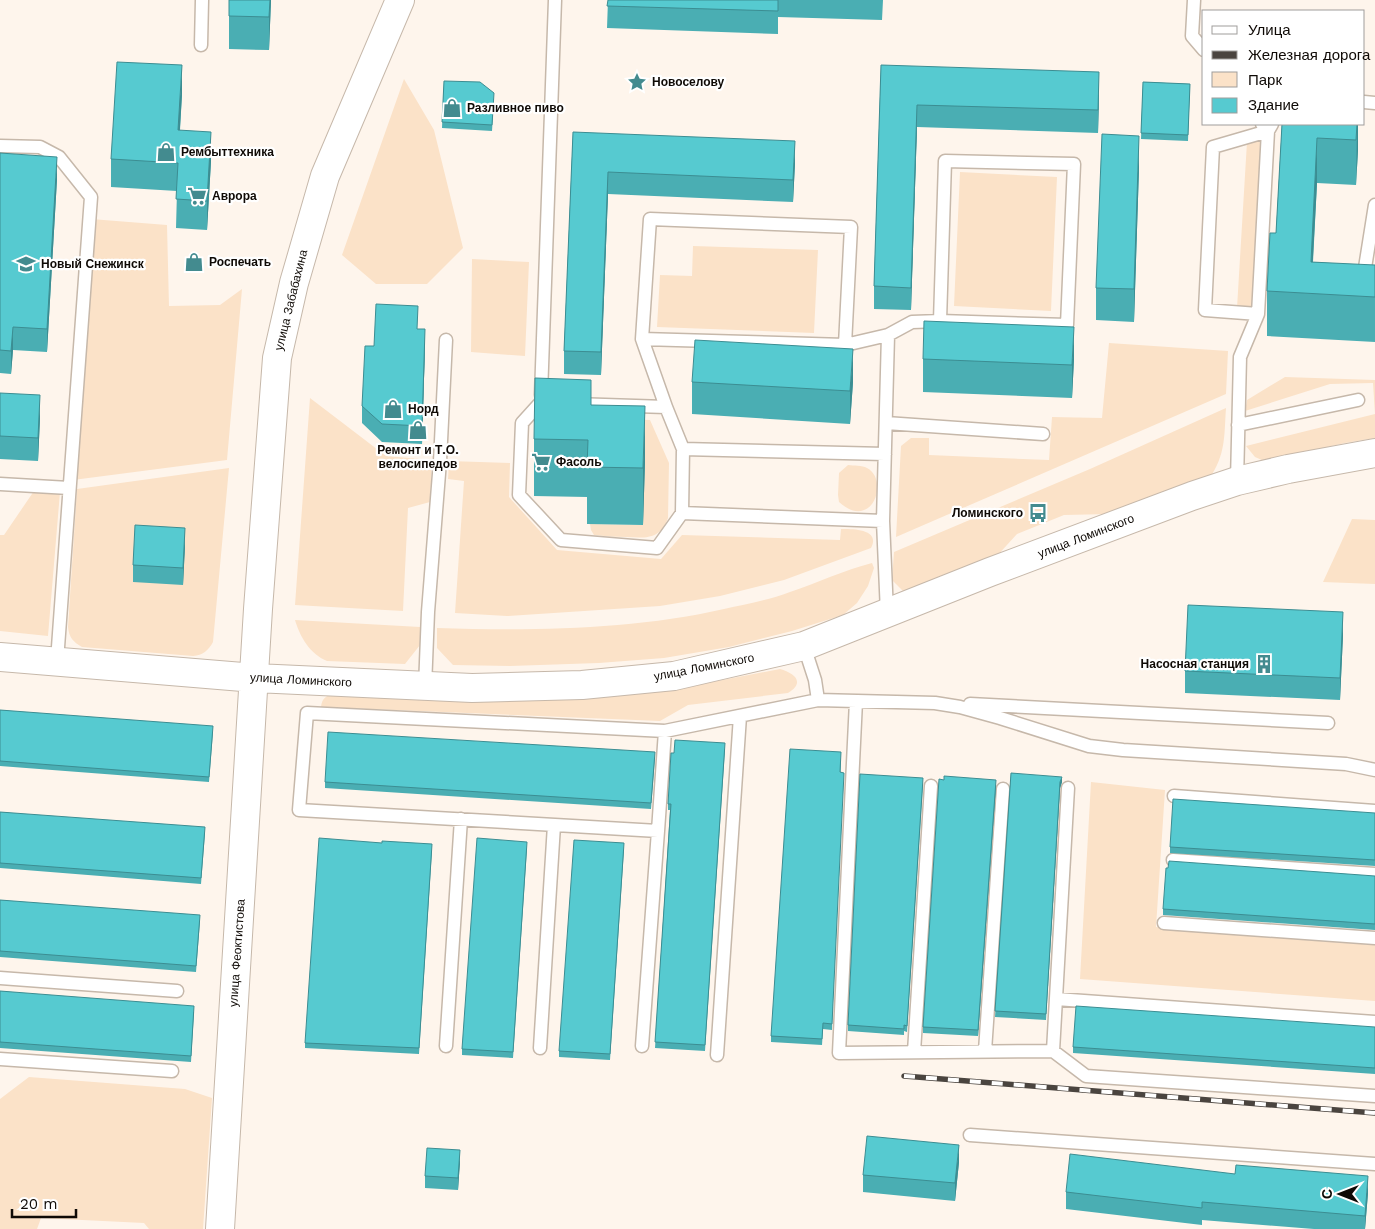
<svg xmlns="http://www.w3.org/2000/svg" width="1375" height="1229" font-family="'Work Sans',sans-serif">
  <style>
    .green { fill: #fbe2c8 }
    .lines { fill: none; stroke-linecap: round; stroke-linejoin: round }
    .lane-casing { stroke: #c6b8aa; stroke-width: 15 }
    .secondary-casing { stroke: #c6b8aa; stroke-width: 30 }
    .lane { stroke: #fff; stroke-width: 12 }
    .secondary { stroke: #fff; stroke-width: 28 }
    .rail-casing { stroke: #4a443f; stroke-width: 5.5 }
    .rail { stroke: #fff; stroke-width: 4; stroke-dasharray: 11; stroke-linecap: butt }
    .wall { fill: #4aaeb3 }
    .shaded-wall { fill: #3c8d92 }
    .building { fill: #56cad0; stroke: #3c8d92 }
    .labels { text-anchor: middle; stroke-width: 4.5; stroke-linejoin: round; paint-order: stroke }
    .poi-label { font-size: 12px; font-weight: bold; fill: #0f0a06; stroke: #fff; text-anchor: start }
    .street-label { font-size: 12px; fill: #0f0a06; stroke: #fff }
  </style>
  <rect width="100%" height="100%" fill="#fef5ec"/>
  <path class="green" d="M404,79L434,130L463,248L427,284H376L342,255Z
    M1262,137L1252,309L1237,308L1247,142Z
    M960,172L1057,177L1051,311L954,306Z
    M91,219L167,225L169,306L220,305L242,289L227,460L73,480Z
    M693,246L818,250L814,333L657,327L660,275L692,276Z
    M472,259L529,262L525,356L471,352Z
    M1109,343L1228,351L1226,394L896,537L901,446L911,438H929V455L1049,460L1052,417L1102,418Z
    M1285,377L1375,380V438L1345,443L1264,461L1255,457L1246,446L1375,414L1373,383L1330,384L1245,411L1247,400Z
    M310,398L386,456L432,460L430,502L408,508L403,611L295,605Z
    M1226,408C1224,437 1226,454 1209,479L1110,514L1064,515L1017,534L996,557L905,593L892,580L894,552L1090,469Z
    M567,417L650,420L669,463L668,518C660,540 646,538 626,537C615,537 605,536 594,535L591,530L590,524L643,525Z
    M449,461L510,463L509,497L557,550L661,559L682,535L840,540L841,529C853,529 881,529 871,548L784,580L720,596L660,606L507,616L455,613L464,481L448,479Z
    M848,465C854,466 862,465 867,468C890,480 872,532 839,502L838,495L839,473Z
    M229,468L213,642C208,651 203,655 193,656L82,647C73,642 69,637 68,627L77,489Z
    M34,491L60,492L48,636L0,631V535H4Z
    M1352,519L1375,520V584L1323,582Z
    M872,563L874,568L868,586L857,603L843,615L792,631L729,647L664,658L599,663L510,666L453,665L437,648V628C531,631 632,630 724,609C746,604 769,600 790,592C817,583 844,570 872,563Z
    M295,620L420,627V645L405,664L327,661C310,654 300,637 295,620Z
    M780,669C794,673 806,682 788,693L688,705L660,721L321,707C322,699 325,696 334,693L686,687Z
    M1091,782L1165,790L1156,927L1375,945V1001L1080,979Z
    M29,1077L185,1089L212,1098L203,1229H149L144,1223L41,1218L37,1229H0V1099Z"/>
  <g class="lines">
    <g class="lane-casing">
      <path id="lane" d="M1194,0L1192,36L1204,50
        M201,45L202,0
        M1364,102L1375,103
        M0,146L40,147L59,157L91,197L57,661
        M1375,205L1364,274H1375
        M1258,314L1205,310L1213,147L1268,131L1262,124
        M642,339L650,219L851,227L845,345
        M541,395L555,0
        M547,403L541,402L522,423L519,495L561,540L657,548L682,513L883,521
        M574,404L666,407L683,449L885,454
        M666,407L642,339L845,345L888,335
        M886,423L1043,434
        M1238,425L1358,400
        M1237,481L1240,357L1258,314L1268,131L1272,124
        M0,484L69,488
        M682,513L683,449
        M887,613L883,521L888,335L912,322L940,321L945,161L1074,164L1067,325L940,321
        M804,646L815,680L818,700
        M425,687L428,612L440,461L446,340
        M856,701L839,1053L1053,1051L1086,1076L1375,1096
        M970,704L1328,723
        M665,731L658,831L299,810L307,713L665,731L818,700L935,703L960,707L1000,718L1089,746L1123,750L1346,764L1375,770
        M1174,796L1375,811
        M1173,860L1375,874
        M1164,923L1375,938
        M0,978L177,991
        M1056,999L1375,1022
        M446,1046L461,819
        M642,1046L658,831
        M540,1048L554,825
        M985,1051L1003,789
        M1053,1051L1068,788
        M914,1052L931,786
        M717,1055L740,716
        M0,1059L172,1071
        M970,1135L1375,1164"/>
    </g>
    <g class="secondary-casing">
      <path id="secondary" d="M0,657L255,678L472,688L582,685L674,676L804,646L990,572L1192,496L1237,481L1288,469L1375,453
        M220,1229L258,609L277,358L294,283L325,176L400,0"/>
    </g>
    <use href="#lane" class="lane"/>
    <use href="#secondary" class="secondary"/>
    <g class="rail-casing">
      <path id="rail" d="M904,1076L1375,1113"/>
    </g>
    <use href="#rail" class="rail"/>
  </g>
  <path class="wall" d="M271,0L269,50L229,49V16Z
    M608,0H883L882,20L778,17V34L607,28Z
    M881,65L1099,95L1098,133L917,127L911,310L874,309V286Z
    M444,81L494,99L492,131L442,128Z
    M1143,82L1190,84L1188,141L1141,139Z
    M182,94L180,130L211,161L207,230L176,228L177,191L111,187V159Z
    M1282,124H1358V150L1356,185L1317,183L1313,262L1375,266V342L1267,336V291L1276,233Z
    M573,132L795,163L793,202L608,194L601,375L564,374V351Z
    M0,153L57,179L47,352L13,350L11,374L0,373Z
    M1139,168L1134,322L1096,320V288Z
    M418,329L425,346L422,444L382,442L362,423V406L374,346Z
    M923,359H1074L1072,398L923,392Z
    M692,382H853L850,424L692,414Z
    M0,393L40,418L38,461L0,459Z
    M591,405L645,462L643,525L587,524V497L534,496V439Z
    M185,545L183,585L133,582V565Z
    M1343,635L1340,700L1185,693V671Z
    M0,710L213,732L209,782L0,766Z
    M725,749L705,1051L655,1048L670,810H668V804L674,753Z
    M655,758L651,809L325,788V782Z
    M841,758L832,1030L823,1029L822,1045L771,1042V1036Z
    M1011,773L1062,782L1060,788L1046,1020L995,1017Z
    M923,784L907,1032L904,1031V1035L848,1031V1025Z
    M996,785L978,1036L923,1033V1027Z
    M0,812L205,833L201,884L0,868Z
    M1375,813V866L1170,853V847Z
    M527,848L513,1058L462,1055V1049Z
    M624,849L610,1060L559,1057V1051Z
    M432,850L419,1054L305,1048V1043Z
    M1375,876V930L1163,915V909Z
    M0,900L200,921L196,972L0,957Z
    M0,991L194,1012L191,1062L0,1048Z
    M1375,1027V1074L1073,1053V1047Z
    M460,1161L458,1190L425,1188V1176Z
    M959,1162L955,1201L863,1192V1175Z
    M1066,1192L1368,1193L1365,1229H1314L1202,1220V1225L1066,1209Z"/>
  <path class="shaded-wall" d="M270,0H271L269,50V17Z
    M182,65V94L178,159V130Z
    M1099,72V95L1098,133V110Z
    M917,105V127L911,310V288Z
    M1357,124H1358V150L1356,185Z
    M211,132V161L207,230V201Z
    M1139,136V168L1134,322V289Z
    M1317,138V183L1311,293V262Z
    M795,141V163L793,202V180Z
    M57,157V179L47,352V329Z
    M608,172V194L601,375V352Z
    M13,327V350L11,374V351Z
    M1074,327V359L1072,398V365Z
    M425,329V346L422,444V426Z
    M853,349V382L850,424V391Z
    M40,395V418L38,461V438Z
    M645,406V462L643,525V468Z
    M185,528V545L183,585V568Z
    M1343,612V635L1340,700V678Z
    M1062,777V782L1060,788L1046,1020L1060,782Z
    M996,780V785L978,1036V1030Z
    M959,1145V1162L955,1201V1183Z
    M460,1150V1161L458,1190V1178Z
    M1368,1176V1193L1365,1229V1216Z"/>
  <path class="building" d="M229,0H270L269,17L229,16Z
    M608,0H778V11L607,6Z
    M117,62L182,65L178,130L211,132L207,201L176,199L178,163L111,159Z
    M881,65L1099,72L1098,110L917,105L911,288L874,286Z
    M444,81L480,82L494,93L492,125L442,122Z
    M1143,82L1190,84L1188,135L1141,133Z
    M1282,124H1357L1356,140L1317,138L1311,262L1375,265V297L1267,291L1270,233H1276Z
    M573,132L795,141L793,180L608,172L601,352L564,351Z
    M1102,134L1139,136L1134,289L1096,288Z
    M0,153L57,157L47,329L13,327L11,351L0,350Z
    M376,304L418,306L417,329H425L422,426L382,424L362,406L365,346H374Z
    M924,321L1074,327L1072,365L923,359Z
    M695,340L853,349L850,391L692,382Z
    M535,378L591,380V405L645,406L643,468L587,467L588,440L534,439Z
    M0,393L40,395L38,438L0,436Z
    M135,525L185,528L183,568L133,565Z
    M1188,605L1343,612L1340,678L1185,671Z
    M0,710L213,726L209,777L0,761Z
    M328,732L655,752L651,803L325,782Z
    M675,740L725,743L705,1045L655,1042L671,804H668L671,753H674Z
    M790,749L841,752L840,772L844,773L832,1024L823,1023L822,1039L771,1036Z
    M1011,773L1062,777L1060,782L1046,1014L995,1011Z
    M860,774L923,778L907,1026L904,1025V1029L848,1025Z
    M944,776L996,780L978,1030L923,1027L939,779L944,780Z
    M1173,799L1375,813V860L1170,847Z
    M0,812L205,827L201,878L0,863Z
    M319,838L382,843V841L432,844L419,1048L305,1043Z
    M477,838L527,842L513,1052L462,1049Z
    M574,840L624,843L610,1054L559,1051Z
    M1169,861L1375,876V924L1163,909L1166,868H1168Z
    M0,900L200,915L196,966L0,951Z
    M0,991L194,1006L191,1056L0,1042Z
    M1076,1006L1375,1027V1068L1073,1047Z
    M867,1136L959,1145L955,1183L863,1175Z
    M427,1148L460,1150L458,1178L425,1176Z
    M1070,1154L1235,1174L1236,1165L1368,1176L1365,1216L1202,1202V1208L1066,1192Z"/>
  <defs>
    <g id="sight-bare" transform="scale(1.5)"><path d="M0-6L1.8-2.2L6-1.7L2.9 1.2L3.7 5.4L0 3.3L-3.7 5.4L-2.9 1.2L-6-1.7L-1.8-2.2Z" fill="#438b8f" stroke="#fff" stroke-width="2.5" paint-order="stroke"/></g>
    <g id="shop-bare" transform="scale(1.5)"><path d="M-5-2.5h2.3a2.7 3.5 0 0 1 5.4 0H5L5.5 6h-11ZM-1.5-2.5h3a1.5 2.3 0 0 0-3 0Z" fill="#438b8f" stroke="#fff" stroke-width="2.5" paint-order="stroke"/></g>
    <g id="supermarket-bare" transform="scale(1.5)"><path d="M-6-5.5h2.5l.6 2H6L4.5 2H-2.5L-4.4-4H-6ZM-1.5 3.2a1.3 1.3 0 1 0 .1 0ZM3 3.2a1.3 1.3 0 1 0 .1 0Z" fill="#438b8f" stroke="#fff" stroke-width="2.5" paint-order="stroke"/></g>
    <g id="university-bare" transform="scale(1.5)"><path d="M0-5L7-2L0 1L-7-2ZM-4 1L0 2.5L4 1V4Q0 6-4 4Z" fill="#438b8f" stroke="#fff" stroke-width="2.5" paint-order="stroke"/></g>
    <g id="bus-bare" transform="scale(1.5)"><path d="M-5-6H5V4H4V6H2V4H-2V6H-4V4H-5ZM-3.5-4V0h7V-4ZM-3.5 1.2v1.5H-2V1.2ZM2 1.2v1.5H3.5V1.2Z" fill="#438b8f" stroke="#fff" stroke-width="2.5" paint-order="stroke"/></g>
    <g id="building-bare" transform="scale(1.5)"><path d="M-4-6H4V6H1V3H-1V6H-4ZM-2.5-4.3h1.7v1.8h-1.7ZM.8-4.3h1.7v1.8H.8ZM-2.5-1h1.7V.8h-1.7ZM.8-1h1.7V.8H.8Z" fill="#438b8f" stroke="#fff" stroke-width="2.5" paint-order="stroke"/></g>
  </defs>
  <g fill-rule="evenodd">
    <use href="#sight-bare" x="637" y="82"/>
    <use href="#shop-bare" x="452" y="108"/>
    <use href="#shop-bare" x="166" y="152"/>
    <use href="#supermarket-bare" x="197" y="196"/>
    <use href="#shop-bare" x="194" y="262"/>
    <use href="#university-bare" x="26" y="264"/>
    <use href="#shop-bare" x="393" y="409"/>
    <use href="#shop-bare" x="418" y="430"/>
    <use href="#supermarket-bare" x="541" y="462"/>
    <use href="#bus-bare" x="1038" y="513"/>
    <use href="#building-bare" x="1264" y="664"/>
  </g>
  <g class="labels">
    <g class="poi-label">
      <text x="652" y="86">Новоселову</text>
      <text x="467" y="112">Разливное пиво</text>
      <text x="181" y="156">Рембыттехника</text>
      <text x="212" y="200">Аврора</text>
      <text x="209" y="266">Роспечать</text>
      <text x="41" y="268">Новый Снежинск</text>
      <text x="408" y="413">Норд</text>
      <text x="418" y="454" text-anchor="middle">Ремонт и Т.О.<tspan x="418" dy="14">велосипедов</tspan></text>
      <text x="556" y="466">Фасоль</text>
      <text x="1023" y="517" text-anchor="end">Ломинского</text>
      <text x="1249" y="668" text-anchor="end">Насосная станция</text>
    </g>
    <g class="street-label">
      <text transform="translate(291 300) rotate(-76)" y="4">улица Забабахина</text>
      <text transform="translate(1086 536) rotate(-21)" y="4">улица Ломинского</text>
      <text transform="translate(704 667) rotate(-11)" y="4">улица Ломинского</text>
      <text transform="translate(301 680) rotate(3)" y="4">улица Ломинского</text>
      <text transform="translate(237 953) rotate(-86)" y="4">улица Феоктистова</text>
    </g>
  </g>
  <rect x="1202" y="10" width="162" height="115" fill="#ffffff" stroke="#9f9d9b"/>
  <rect x="1212" y="26" width="25" height="8" fill="#ffffff" stroke="#9f9d9b"/>
  <text x="1248" y="35" font-size="15" fill="#0f0a06">Улица</text>
  <rect x="1212" y="51" width="25" height="8" fill="#4a443f" stroke="#9f9d9b"/>
  <text x="1248" y="60" font-size="15" fill="#0f0a06">Железная дорога</text>
  <rect x="1212" y="72" width="25" height="15" fill="#fbe2c8" stroke="#9f9d9b"/>
  <text x="1248" y="85" font-size="15" fill="#0f0a06">Парк</text>
  <rect x="1212" y="98" width="25" height="15" fill="#56cad0" stroke="#9f9d9b"/>
  <text x="1248" y="110" font-size="15" fill="#0f0a06">Здание</text>
  <g transform="translate(1340 1194) rotate(270)" stroke="#ffffff" stroke-width="4" paint-order="stroke">
  <path d="M0-4L9 19L0 12L-9 19Z" fill="#0f0a06"/>
  <text y="-8" font-size="14" font-weight="bold" text-anchor="middle" fill="#0f0a06">С</text>
  </g>
  <path d="M12 1209v8h64v-8" fill="none" stroke="#0f0a06" stroke-width="2.5"/>
  <text x="20" y="1209" font-size="15" fill="#0f0a06" stroke="#ffffff" stroke-width="4" paint-order="stroke">20 m</text>
</svg>
